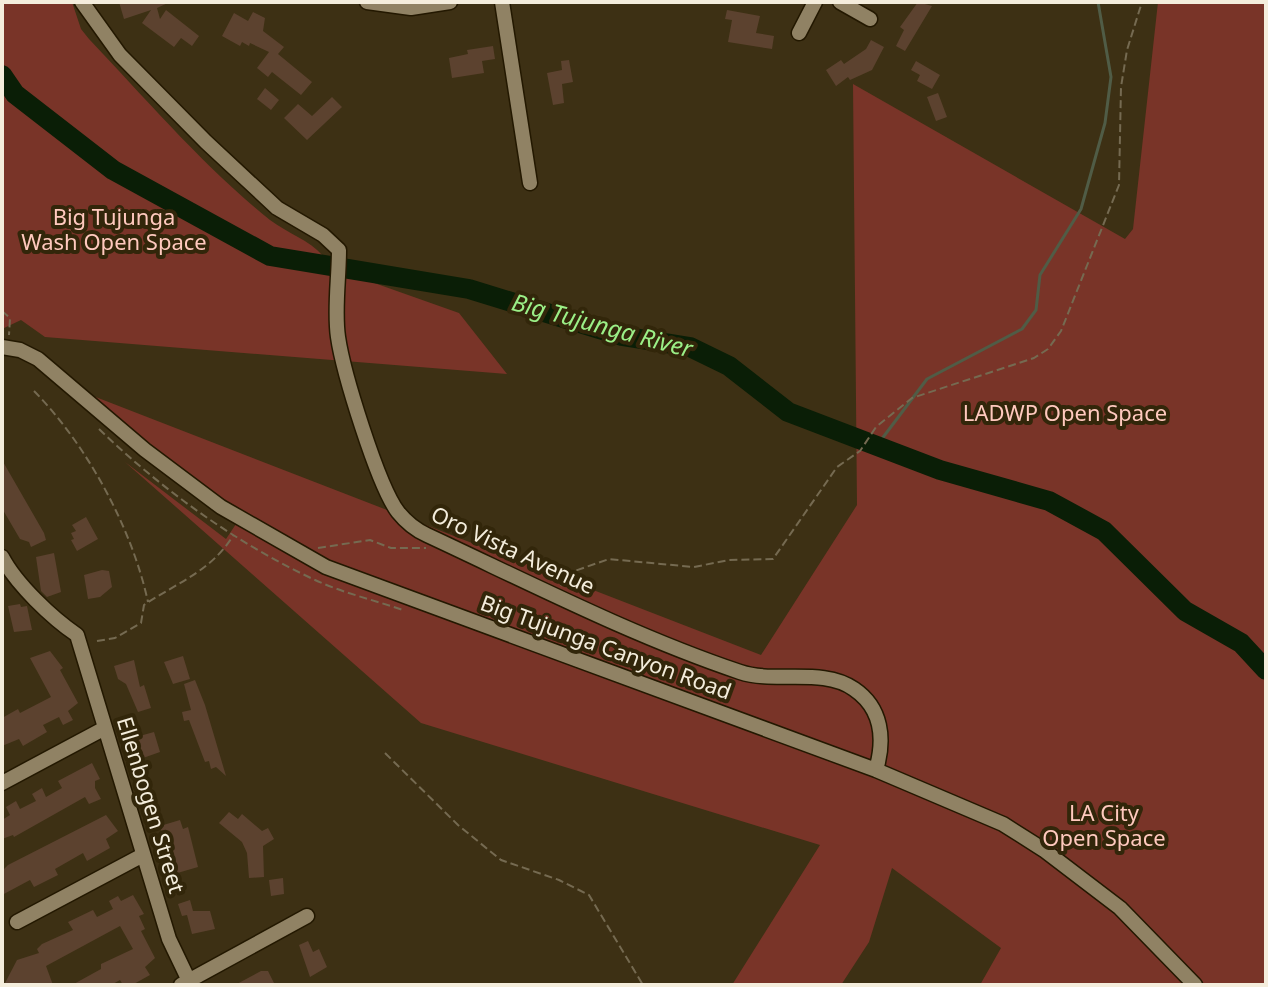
<svg xmlns="http://www.w3.org/2000/svg" width="1268" height="987" font-family="'Noto Sans',sans-serif">
  <style>
    .green { fill: #793428 }
    .lines { fill: none; stroke-linecap: round; stroke-linejoin: round }
    .stream { stroke: #505c46; stroke-width: 3 }
    .river { stroke: #0a1e06; stroke-width: 20 }
    .building { fill: #5c422f }
    .minor-casing { stroke: #231800; stroke-width: 17 }
    .path { stroke: #756a51; stroke-width: 2; stroke-dasharray: 8 4; stroke-linecap: butt }
    .minor { stroke: #908264; stroke-width: 14 }
    .labels { text-anchor: middle; stroke-width: 8; stroke-linejoin: round; paint-order: stroke }
    .park-label { font-size: 22px; fill: #ffc9be; stroke: #32260a }
    .street-label { font-size: 22px; fill: #f4eddc; stroke: #32260a }
    .water-label { font-size: 24px; font-style: italic; fill: #9bef87; stroke: #32260a }
  </style>
  <rect width="100%" height="100%" fill="#3d3014"/>
  <path class="green" d="M2,2H72L81,29L89,39C147,100 204,167 270,220C292,237 325,244 332,274L346,273L459,313L507,374L45,337L21,320L2,329Z
    M1158,2H1266V664L1237,637L1232,639L1266,673V985H980L1001,948L892,868L869,942L841,985H732L820,845L421,723L125,462L226,539L238,521L75,389L761,655L857,505L853,84L1125,239L1133,229Z"/>
  <g class="lines">
    <path class="stream" d="M878,444L927,379L1022,329L1036,310L1040,275L1081,209L1105,123L1111,77L1098,2"/>
    <path class="river" d="M2,75L15,94L113,170L270,256L469,289L622,336L690,347L729,366L788,412L940,470L1049,501L1104,531L1185,611L1241,643L1266,670"/>
  </g>
  <path class="building" d="M119,2H170L157,8L160,19L166,10L199,36L192,46L181,38L174,47L142,23L151,10L124,19Z
    M918,2L932,6L905,51L896,46L904,30L900,27Z
    M727,10L760,16L756,33L774,36L772,49L728,42L732,20L725,19Z
    M253,12L265,18L263,31L284,47L278,54L312,82L301,95L272,72L268,77L257,68L269,52L250,43L249,46L242,42L240,46L222,36L234,13L248,21Z
    M871,40L884,47L872,70L850,80L848,77L836,86L826,70L841,60L844,64L866,49Z
    M493,46L495,59L482,61L484,73L452,78L449,58L468,54L467,50Z
    M569,60L573,82L562,84L564,103L553,105L547,73L562,70L561,61Z
    M916,61L940,75L932,89L917,81L920,75L911,70Z
    M265,88L279,100L271,110L257,99Z
    M938,93L947,117L936,121L927,97Z
    M332,97L342,107L307,140L284,118L298,104L312,116Z
    M2,460L44,533L46,540L31,547L29,542L20,539L3,510Z
    M86,517L98,539L77,551L71,540L74,539L71,533L76,531L72,525Z
    M54,553L61,592L47,597L41,591L36,557Z
    M102,570L109,571L112,587L100,597L88,599L84,575Z
    M20,604L21,607L27,606L32,630L14,632L8,606Z
    M50,651L63,668L60,670L78,703L68,711L73,720L63,725L59,717L43,725L47,732L23,746L19,739L2,746V718L18,709L20,713L51,697L30,658Z
    M183,656L190,679L173,684L164,662Z
    M134,660L140,687L144,685L151,708L138,712L126,684L118,679L114,666Z
    M195,680L205,705L226,776L216,767L211,769L209,761L205,762L189,720L184,721L182,712L191,710L184,684Z
    M154,732L160,752L143,758L136,737Z
    M92,763L100,779L95,781V788L101,799L89,804L85,797L14,837L13,835L2,839V820L10,815L6,807L16,801L20,809L36,801L32,794L42,788L46,797L62,788L58,781Z
    M229,812L238,819L242,814L262,831L268,828L274,839L263,846L264,877L249,878L247,853L242,842L219,823Z
    M106,815L118,831L106,839L110,848L87,861L83,853L55,869L58,875L34,887L30,880L2,895V871L8,865Z
    M180,820L183,829L188,827L198,867L174,874L160,826Z
    M283,878L284,894L271,896L269,880Z
    M133,895L144,914L139,916L145,929L141,931L155,958L145,967L150,975L132,985H123L120,980L111,985H72L101,969V964L133,949L120,926L46,966L53,985H4L17,960L39,953L37,949L42,944L73,930L68,922L93,910L97,917L113,909L109,901L118,896L121,901Z
    M190,900L193,911H210L215,929L192,934L187,915L182,916L178,904Z
    M308,941L313,952L319,949L327,967L310,977L299,945Z
    M261,971H268L275,985H235Z"/>
  <g class="lines">
    <g class="minor-casing">
      <path id="minor" d="M82,2L120,55L206,142L277,208L323,235L339,250C339,278 334,310 338,337C343,372 378,486 398,512C406,522 416,530 427,535C530,583 633,636 740,672C775,684 823,667 854,689C882,708 885,739 876,770
        M367,2L411,8L450,2
        M502,2L530,183
        M840,2L870,19
        M799,33L815,2
        M2,347L20,350L38,359L145,450L221,507L326,567L876,770L1003,824L1044,850L1120,908L1195,985
        M2,557C16,584 52,618 77,635L169,939L191,985
        M2,783L105,728
        M17,922L143,855
        M181,985L307,916"/>
    </g>
    <path class="path" d="M2,311L10,318L9,335
      M34,391C87,445 132,528 148,602
      M99,429C162,490 236,543 315,580C343,593 374,600 403,610
      M318,548L370,540L391,548H426
      M561,586L566,574L609,559L694,567L729,560L773,559L837,467L860,451L876,427L912,398L1034,358L1048,349L1061,331L1119,185L1121,87L1127,50L1142,2
      M97,641L115,638L141,623L144,605C178,582 210,572 233,536
      M385,753L458,825L501,860L559,880L589,895L643,985"/>
    <use href="#minor" class="minor"/>
  </g>
  <g class="labels">
    <g class="park-label">
      <text x="114" y="225">Big Tujunga<tspan x="114" dy="25">Wash Open Space</tspan></text>
      <text x="1065" y="421">LADWP Open Space</text>
      <text x="1104" y="821">LA City<tspan x="1104" dy="25">Open Space</tspan></text>
    </g>
    <g class="street-label">
      <text transform="translate(513 550) rotate(25)" y="8">Oro Vista Avenue</text>
      <text transform="translate(606 647) rotate(20)" y="8">Big Tujunga Canyon Road</text>
      <text transform="translate(151 805) rotate(73)" y="8">Ellenbogen Street</text>
    </g>
    <g class="water-label">
      <text transform="translate(602 326) rotate(15)" y="8">Big Tujunga River</text>
    </g>
  </g>
  <rect width="1268" height="987" fill="none" stroke="#f4eddc" stroke-width="8"/>
</svg>
